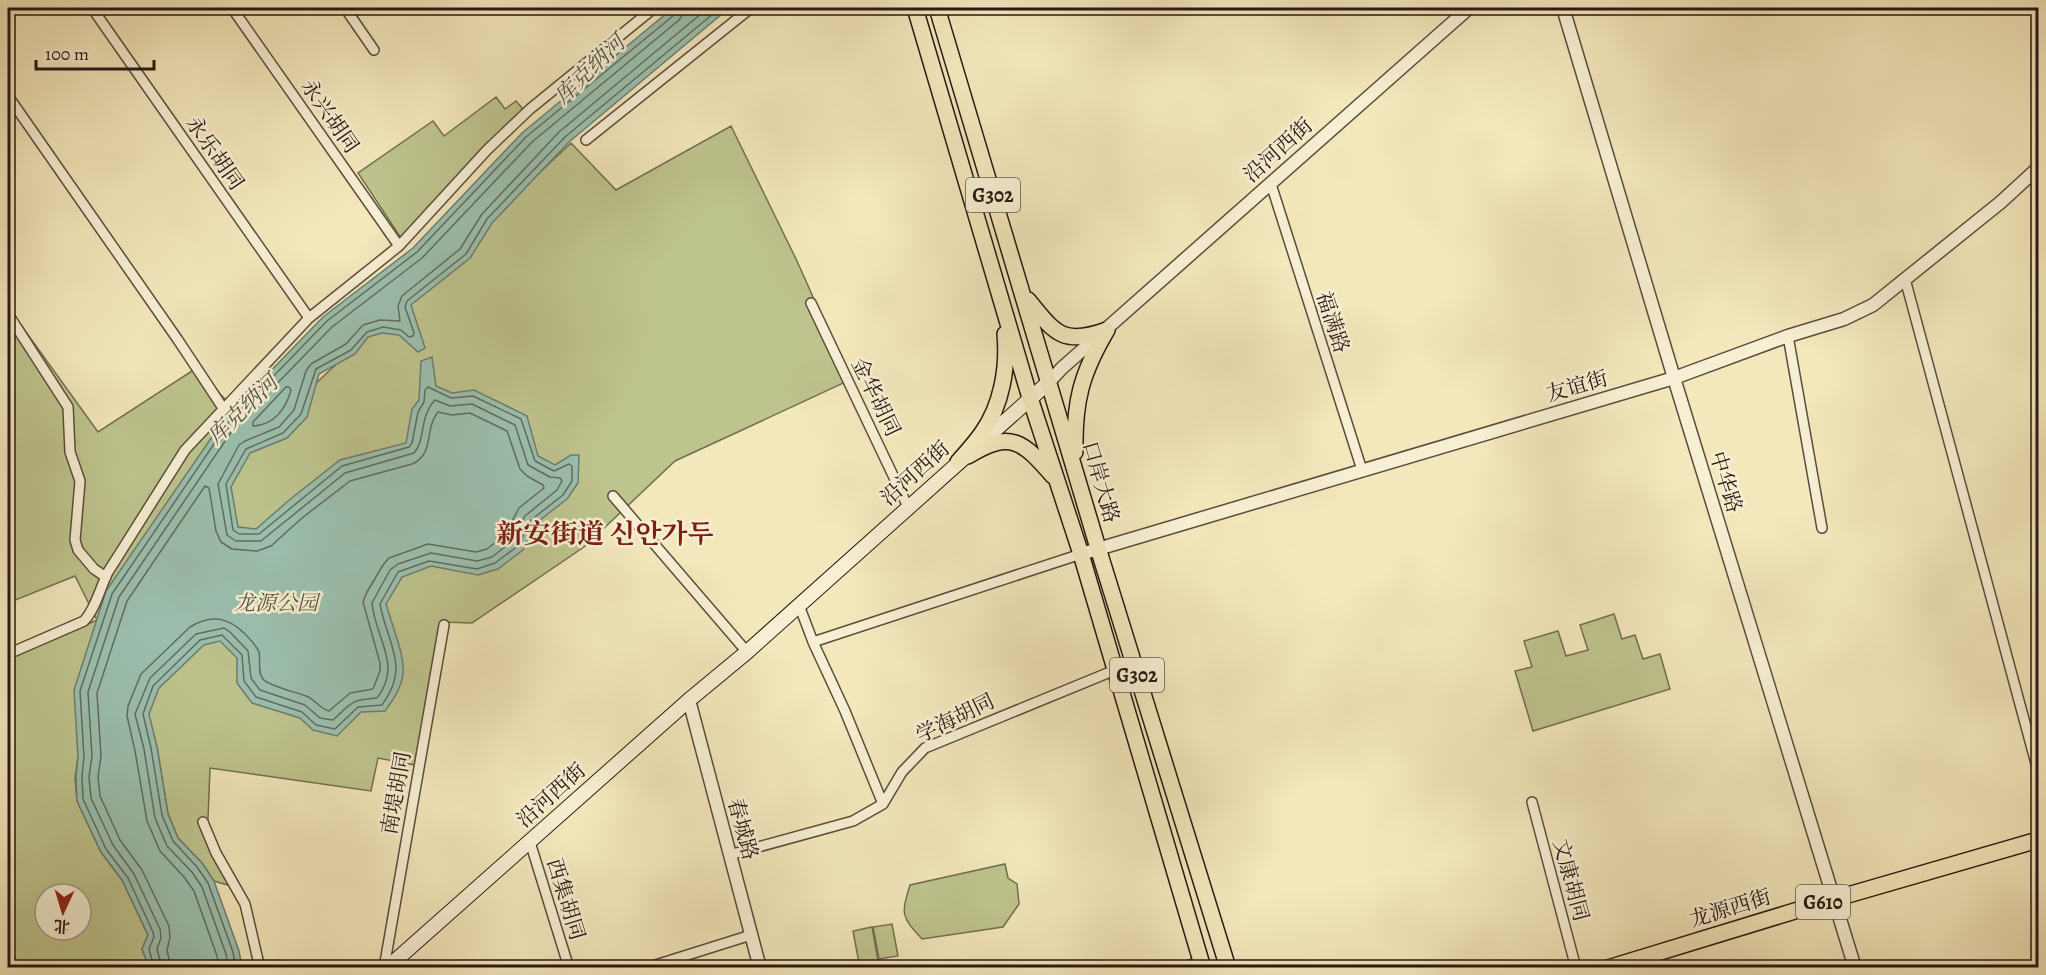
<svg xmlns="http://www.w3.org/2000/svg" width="2046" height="975" font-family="Alegreya,'Noto Serif SC','Noto Serif KR',serif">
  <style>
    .green { fill: #bec48e; stroke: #726e50; stroke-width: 1.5; fill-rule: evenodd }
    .water { fill: #9bc0af; stroke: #6d7d70; stroke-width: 1.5 }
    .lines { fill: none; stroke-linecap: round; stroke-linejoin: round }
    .shore { stroke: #616c60; stroke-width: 1.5 }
    .minor-casing { stroke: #5a4c3c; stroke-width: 12 }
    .tertiary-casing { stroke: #5a4c3c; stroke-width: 15 }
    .secondary-casing { stroke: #271812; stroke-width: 16 }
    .trunk-casing { stroke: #271812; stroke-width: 18 }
    .minor { stroke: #f7efd3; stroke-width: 9 }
    .tertiary { stroke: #f7efd3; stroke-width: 12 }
    .secondary { stroke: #f7efd3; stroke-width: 14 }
    .trunk { stroke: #f3e7bc; stroke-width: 15 }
    .labels { text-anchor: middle; stroke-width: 5; stroke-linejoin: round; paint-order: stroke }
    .shield { fill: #f7efd3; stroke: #65584c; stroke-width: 1.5 }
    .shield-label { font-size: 20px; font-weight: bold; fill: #271812 }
    .street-label { font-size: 21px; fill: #271812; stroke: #f7efd3 }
    .park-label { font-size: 21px; font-style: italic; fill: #5c543d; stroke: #f7efd3 }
    .water-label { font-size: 22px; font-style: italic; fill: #505349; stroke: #f7efd3 }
    .district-label { font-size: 27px; font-weight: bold; fill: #7a1f14; stroke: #f7efd3 }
  </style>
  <rect width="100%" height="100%" fill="#f3e7bc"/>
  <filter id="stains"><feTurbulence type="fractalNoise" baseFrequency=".00333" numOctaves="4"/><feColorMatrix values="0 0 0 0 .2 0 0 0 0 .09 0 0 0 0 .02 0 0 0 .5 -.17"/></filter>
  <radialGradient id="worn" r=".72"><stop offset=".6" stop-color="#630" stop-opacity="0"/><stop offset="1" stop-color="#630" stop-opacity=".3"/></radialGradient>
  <path class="green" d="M496,97L505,109L516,101L523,109L467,166L401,238L358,173L433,121L444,136Z
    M731,126L797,261L850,380L675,461L584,547L472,623L442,622L415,765L378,758L371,791L210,768L207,844L231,886L214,881L202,863L178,838L168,814L157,747L151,726L78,757L75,778L77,801L101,852L122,880L148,935L142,949L149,967H8V658L97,620L75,576L8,603V307L98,432L195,369L261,435L571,143L616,190ZM45,894H81V930H45Z
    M1614,614L1622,639L1635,635L1643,659L1660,654L1670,689L1533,731L1515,671L1532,667L1524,641L1558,631L1566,656L1588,650L1580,625Z
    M1005,864L1008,878L1017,884L1019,904L1003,927L922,939C901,916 901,915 910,885Z
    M892,924L898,956L879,959L873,927Z
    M872,927L878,960L859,963L853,931Z"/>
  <path class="water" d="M673,8H729L569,142L492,223L470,258L411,305L425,348L418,352L399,335L382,333L368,337L355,354L319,374L307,417L287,438L250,453L231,487L238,527L256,529L288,501L340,460L406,443L412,409L419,400L421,361L432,357L436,386L452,393L474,390L527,416L538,456L555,465L571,455H579L578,483L567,499L535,524L523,550L498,569L478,575L431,566L402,577L386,604C391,622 405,656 403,673C402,687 393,700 385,711L361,712L337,736L313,730L300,718L252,703L237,683V658L220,641L204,645L159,688L149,714L157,747L168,814L178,838L202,863L214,881L239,951L242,967H149L142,949L148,935L122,880L101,852L77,801L76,776L78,757L74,690L106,591L225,418L323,317L413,248L522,133Z"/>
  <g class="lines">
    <path class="shore" d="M286,387H289L291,390C286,409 274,425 253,426V422Z
      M154,968L149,949L154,937L153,932L128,878L106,849L83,799L82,776L84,757L80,691L112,594L229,422L327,321L417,252L526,137L674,15L676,8
      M162,968L157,949L161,938L160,929L134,874L113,845L91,798L89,777L92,756L88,692L119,597L234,428L332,327L422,258L532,142L679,20L683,14L684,8
      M171,968L167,950L170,937L169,926L142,870L120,840L100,796L98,777L101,756L97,693L127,601L205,486L209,488L216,531L221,542L232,549L257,551L271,546L302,518L350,481L412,464C435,454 424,429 438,412L452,415L470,413L507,431L520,469L527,476L543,485L544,488L519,508L505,535L487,549L476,552L428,544L389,558L383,565L367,592L363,602L380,663V671L373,689L350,693L329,711C320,709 315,699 306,696C296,692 268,686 263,679C257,672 261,661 259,652C256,645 250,639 245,634C228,617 211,614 190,627L141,674L128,706L127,716L135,751L147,821L160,851L184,877L194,891L217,956L219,968
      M228,968L226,954L202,887L192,872L167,846L155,818L144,749L135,714L150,678L196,634L224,628L230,632L248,651L251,678L260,690L305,705L320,718L333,720C353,702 350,700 377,698C403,665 375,638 372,603L390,570L398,564L431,553L477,561L492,557L512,541L525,516L557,490L562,481L560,478L550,477L528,465L515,425L472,404L450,406L435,400C419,417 426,439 414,453L345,473L261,541H236L227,535L218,484L239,445L245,441L279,427L294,410L306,371L311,364L346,344L363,325L380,320L400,321L398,306L402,296L460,249L482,214L559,132L708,8
      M236,968L233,952L208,883L197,867L173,841L162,815L151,748L143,714L153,686L200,640L222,635L242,655L244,681L256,697L302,712L316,725L335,729L358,707L382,705C411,666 387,644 380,604L398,572L429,561L477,569L495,563L518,546L531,520L563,495L572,481V466L569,464L554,471L535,461L521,419L473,396L451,398L428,387L425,390L424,402L418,412L412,443L409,447L342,466L259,534H239L233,530L226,484L246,449L283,433L301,414L316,369L351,350L367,332L383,327L401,330L409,337L413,336L414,333L405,307L407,301L466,254L487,219L565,137L720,8"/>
    <g class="minor-casing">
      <path id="minor" d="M92,8L309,318
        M232,8L399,246
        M345,8L374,50
        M8,96L178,340L223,408
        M586,140L751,8
        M1271,184L1362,470
        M1905,279L2038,771
        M811,303L908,507
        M8,314L68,407L70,452L80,481L75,540L78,550L94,569L106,577
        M1788,336L1822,528
        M613,496L747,652
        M799,605L813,642L845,711L883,804
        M813,642L1081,554
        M8,654L84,621C96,608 100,588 108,572L185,450L309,318L399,246L487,150L530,109L654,8
        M1532,802L1576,968
        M203,822L216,853L245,904L258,960V968
        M530,842L569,968
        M729,855L853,821L883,804L902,772L925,748L1115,670
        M384,968L444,625
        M646,968L751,935
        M1182,968L1201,961"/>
    </g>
    <g class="tertiary-casing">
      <path id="tertiary" d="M1563,8L1674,378L1855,968
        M1049,382L1062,368L1469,8
        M1081,554L1674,378L1788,336L1844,319L1873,305L2001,202L2038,168
        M689,700L760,968"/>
    </g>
    <g class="secondary-casing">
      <path id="secondary" d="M387,968L689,700L747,652L1049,382"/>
    </g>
    <g class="trunk-casing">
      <path id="trunk" d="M915,8L1030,398L1081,554L1203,968
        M937,8L1098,548L1228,968
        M1028,300C1055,333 1062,346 1107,330
        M1075,452C1074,402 1081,374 1107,330
        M968,456C1011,429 1023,442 1053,476
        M958,462C966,453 975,443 982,433C1002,405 1008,367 1005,334
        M1608,968L1834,899L2038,840"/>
    </g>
    <use href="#minor" class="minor"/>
    <use href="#tertiary" class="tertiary"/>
    <use href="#secondary" class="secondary"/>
    <use href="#trunk" class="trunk"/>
  </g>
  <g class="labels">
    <g class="shield">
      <rect x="966" y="178" width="54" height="34" rx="4.5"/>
      <rect x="1110" y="658" width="54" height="34" rx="4.5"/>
      <rect x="1796" y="885" width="54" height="34" rx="4.5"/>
    </g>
    <g class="shield-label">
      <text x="993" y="202">G302</text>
      <text x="1137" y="682">G302</text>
      <text x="1823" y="909">G610</text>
    </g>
    <g class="street-label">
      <text transform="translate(330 116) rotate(55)" y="7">永兴胡同</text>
      <text transform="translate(1278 150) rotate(-42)" y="7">沿河西街</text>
      <text transform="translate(215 153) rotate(55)" y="7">永乐胡同</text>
      <text transform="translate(1333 322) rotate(72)" y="7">福满路</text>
      <text transform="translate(1577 386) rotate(-16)" y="7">友谊街</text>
      <text transform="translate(876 397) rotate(64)" y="7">金华胡同</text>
      <text transform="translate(915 473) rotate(-42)" y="7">沿河西街</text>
      <text transform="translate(1101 482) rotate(74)" y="7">口岸大路</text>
      <text transform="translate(1726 482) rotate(73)" y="7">中华路</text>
      <text transform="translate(955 718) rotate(-26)" y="7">学海胡同</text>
      <text transform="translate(396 793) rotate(-80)" y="7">南堤胡同</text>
      <text transform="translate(551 795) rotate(-42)" y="7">沿河西街</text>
      <text transform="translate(743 829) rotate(75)" y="7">春城路</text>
      <text transform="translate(1571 880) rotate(75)" y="7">文康胡同</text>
      <text transform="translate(566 899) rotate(73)" y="7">西集胡同</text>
      <text transform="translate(1730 908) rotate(-17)" y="7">龙源西街</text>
    </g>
    <g class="park-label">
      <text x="276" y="610">龙源公园</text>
    </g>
    <g class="water-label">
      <text transform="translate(589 69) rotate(-44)" y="8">库克纳河</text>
      <text transform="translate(242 409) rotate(-44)" y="8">库克纳河</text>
    </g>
    <g class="district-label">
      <text x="605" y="543">新安街道 신안가두</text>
    </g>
  </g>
  <rect width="2046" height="975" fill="none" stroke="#f3e7bc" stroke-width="30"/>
  <rect x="9" y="9" width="2028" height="957" fill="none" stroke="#271812" stroke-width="3"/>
  <rect x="15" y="15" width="2016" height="945" fill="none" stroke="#271812" stroke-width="1.5"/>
  <g transform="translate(63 912) rotate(184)"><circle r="28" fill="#f7efd3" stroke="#a49986" stroke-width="1.5"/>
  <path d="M0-4.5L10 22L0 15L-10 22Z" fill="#8f2418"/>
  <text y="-9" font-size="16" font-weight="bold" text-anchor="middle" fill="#271812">北</text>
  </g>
  <path d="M36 60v9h118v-9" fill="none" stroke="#271812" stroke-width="3"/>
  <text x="45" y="60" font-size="18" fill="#271812" stroke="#f7efd3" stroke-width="4.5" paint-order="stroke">100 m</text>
  <rect width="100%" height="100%" filter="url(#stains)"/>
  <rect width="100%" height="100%" fill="url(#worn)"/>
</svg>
